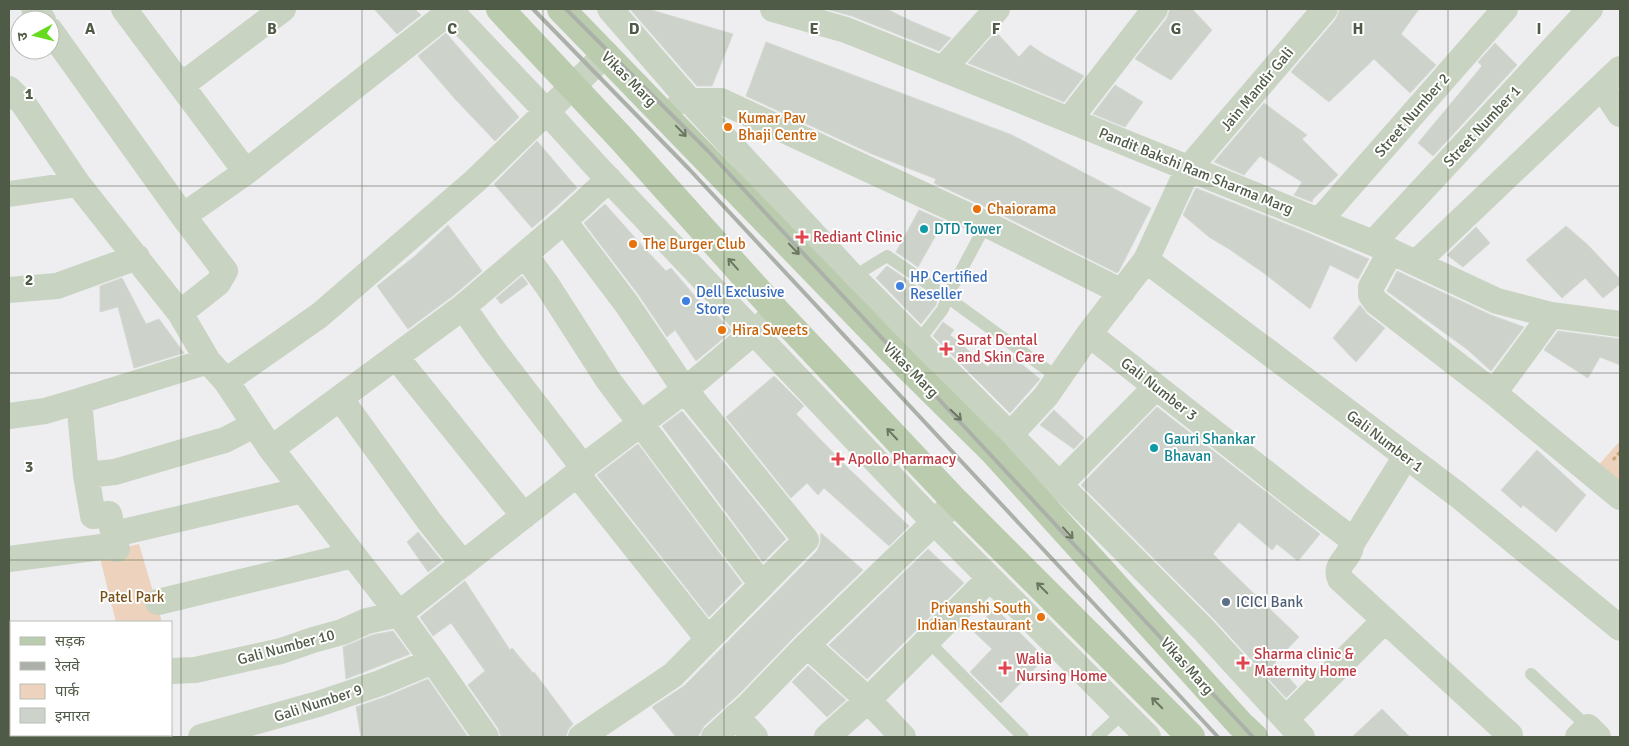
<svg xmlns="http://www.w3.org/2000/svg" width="1629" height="746" font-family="Signika,'Noto Sans Devanagari',sans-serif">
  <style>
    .green { fill: #edd3bd }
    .building { fill: #cdd3cb; stroke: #d4d9d2 }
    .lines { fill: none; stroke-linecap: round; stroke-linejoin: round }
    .path { stroke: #caa676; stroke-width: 3; stroke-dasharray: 4 2.5; stroke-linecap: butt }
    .lane { stroke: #c9d3c2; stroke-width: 12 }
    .street { stroke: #c9d3c2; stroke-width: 26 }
    .primary { stroke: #bbccae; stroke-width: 28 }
    .rail { stroke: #abb1a8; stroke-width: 4 }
    .oneway { stroke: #6b7761 }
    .grid { fill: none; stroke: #505b47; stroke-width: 1; stroke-opacity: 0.55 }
    .food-dot { fill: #e8710a; stroke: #fff; stroke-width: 2 }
    .culture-dot { fill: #0f9aa8; stroke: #fff; stroke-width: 2 }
    .health-dot { fill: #e0444e; stroke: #fff; stroke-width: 2 }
    .shop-dot { fill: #3f7fe0; stroke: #fff; stroke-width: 2 }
    .service-dot { fill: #5c6f8a; stroke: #fff; stroke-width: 2 }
    .labels { text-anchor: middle; stroke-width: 4; stroke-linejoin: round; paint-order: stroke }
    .street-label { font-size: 15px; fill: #505b47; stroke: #fff }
    .food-label { font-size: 15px; fill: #c56008; stroke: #fff; text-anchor: start }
    .culture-label { font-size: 15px; fill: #0d838f; stroke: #fff; text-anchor: start }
    .health-label { font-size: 15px; fill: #be3a42; stroke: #fff; text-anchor: start }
    .shop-label { font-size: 15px; fill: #366cbe; stroke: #fff; text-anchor: start }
    .park-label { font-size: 15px; fill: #7a5019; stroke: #fff }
    .service-label { font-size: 15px; fill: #4e5e75; stroke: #fff; text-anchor: start }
    .grid-label { font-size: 16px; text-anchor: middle; font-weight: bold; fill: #505b47; stroke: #fff; stroke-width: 4; stroke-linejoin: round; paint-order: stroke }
  </style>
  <rect width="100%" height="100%" fill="#eeeef1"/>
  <path class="green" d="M1620,441V490L1594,470Z
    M139,544L162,622H116L99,554Z"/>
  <path class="building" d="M374,9H415L421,15L397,34Z
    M630,9H648L733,34L712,86H697Z
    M826,9H887L911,21L951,38L939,51L852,16Z
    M1170,9H1192L1212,30L1171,80L1135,59L1167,18Z
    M1340,9H1419L1401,34L1436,65L1410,93L1374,59L1329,102L1291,72L1336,19Z
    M996,32L1019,57L1030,45L1045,55L1084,76L1064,102L968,63Z
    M446,33L519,117L495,141L455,99L418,56Z
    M766,42L1012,135L1151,208L1119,271L1117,273L992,210L934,183L936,179L872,154L746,96Z
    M1495,43L1517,65L1433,156L1418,143L1482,66L1478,62Z
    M1115,85L1143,102L1125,127L1093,114Z
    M1264,103L1307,135L1302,139L1338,175L1313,199L1312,202L1294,195L1302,182L1260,156L1244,175L1214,162Z
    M537,141L577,188L532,228L494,184Z
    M1196,188L1306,232L1369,259L1358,279L1330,265L1310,309L1265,274L1229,249L1209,237L1183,215Z
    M605,204L646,250L666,271L671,268L705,308L708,306L732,331L696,361L675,330L667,337L638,294L584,223Z
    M919,210L944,221L918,267L896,252Z
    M448,225L482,271L454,295L408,329L377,286L415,256Z
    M1566,226L1588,245L1620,279V284L1603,298L1585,278L1562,298L1526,260Z
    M1476,227L1490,243L1463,267L1447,255Z
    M887,266L937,300L936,305L921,324L876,278Z
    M1397,271L1491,315L1524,327L1491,371L1468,350L1387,291Z
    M522,276L528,284L501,304L496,298Z
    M122,278L146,324L159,319L184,353L134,368L118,307L100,312V286Z
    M1360,305L1367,314L1385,328L1356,362L1333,338Z
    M943,322L954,330L950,335L988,367L997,355L1008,362L1013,357L1040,379L1010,413L933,336Z
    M1558,331L1620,339V365L1600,357L1588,378L1544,350Z
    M774,376L804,406L796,414L847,467L909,526L889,546L824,488L818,495L807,483L791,498L726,417Z
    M1157,407L1320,534L1298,561L1277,544L1272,550L1239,522L1213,554L1299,637L1275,662L1297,687L1286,698L1214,619L1081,485Z
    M1054,410L1084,438L1074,449L1040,425Z
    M682,411L786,539L763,562L662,426Z
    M638,444L742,583L709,617L597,475Z
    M1537,450L1586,495L1556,532L1523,505L1521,508L1501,490Z
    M418,532L442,561L428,572L407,542Z
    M821,533L863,570L797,634L739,694L704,726L698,737H676L652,707L684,686L817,551L820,544Z
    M928,549L964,583L867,679L829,645Z
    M465,581L510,650L512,648L533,673L534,672L573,724L568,730L566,737H501L498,728L468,685L485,671L451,623L433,636L420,617Z
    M995,608L1045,658L1001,703L970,672L992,649L973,631Z
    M393,631L410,654L346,679L343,647L372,635Z
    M808,666L846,700L827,717L792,682Z
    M428,679L468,737H361L356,707L385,697Z
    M1382,709L1410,737H1352Z"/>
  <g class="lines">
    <path class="path" d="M1613,460L1620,452"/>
    <path class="lane" d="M853,277L887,256L947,297L1057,377
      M917,343L943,309L947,297L986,224
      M927,640L1023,737
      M1531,674L1588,727
      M1097,737L1123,713"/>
    <path class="street" d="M34,9L43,20
      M124,9L246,172
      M449,9L547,112L597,167L935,523L1148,737
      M610,9L690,101L853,277L1203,629L1302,737
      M773,9L846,30L943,69L1373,243L1497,301L1551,315L1620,324
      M50,30L183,216L246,172L453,9
      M943,69L997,9
      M182,85L283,9
      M1602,87L1620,114
      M9,89L23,103L78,184L180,313L208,361L226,381L271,449L399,614L433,661L486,737
      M681,101H721L986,224L1122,292
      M1069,120L1155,9
      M9,194L78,184
      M564,221L626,303L685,390L806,540L673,675L581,737
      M1319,221L1505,9
      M1373,243L1590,9
      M1391,251L1371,287V295L1376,302L1494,393L1620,497
      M525,255L547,285L608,380L762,585
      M1146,260L1458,495L1620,628
      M1416,263L1620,69
      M9,290L57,286L137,257
      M463,307L491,347L583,467
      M180,313L218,283L225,271L183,216
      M1089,334L1300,500L1349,537C1358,557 1332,561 1340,579L1510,735
      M396,357L524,516
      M226,381L320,315L475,181L606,54
      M1494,393L1551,315
      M340,398L429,521L463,564
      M9,416L45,411L79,401
      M998,448L1046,396L1089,334L1146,260L1188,169L1325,9
      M271,449L463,307L564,221L609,179
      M577,474L708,639
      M86,475L115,472L193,449L225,440L254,425
      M1060,484L1156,387
      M123,532L303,490
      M1352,543L1406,456
      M9,559L109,546L117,549L109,514L93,516L86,475L79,401L208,361
      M158,602L353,555
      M807,645L868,700L903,737
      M171,671L195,670L281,651L313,640L342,632L367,621L399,614L577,474L583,467L685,390L767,321
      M736,716L755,737
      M1286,719L1385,620
      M72,735V737
      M201,737L318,704L380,683L433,661
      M714,737L749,705L807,645L946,511
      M827,737L868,700L989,579
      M1578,737L1588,727L1598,737"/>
    <path class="primary" d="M500,9L620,137L777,312L955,501L1191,737
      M561,9L904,363L994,452L1240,724L1254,737"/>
    <path class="rail" d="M533,9L689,169L1218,737
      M566,9L708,151L1253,737"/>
  </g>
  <defs><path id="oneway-shaft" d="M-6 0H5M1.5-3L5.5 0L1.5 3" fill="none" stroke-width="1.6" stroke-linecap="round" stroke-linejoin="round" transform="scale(1.25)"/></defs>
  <g class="oneway">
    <use href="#oneway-shaft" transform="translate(681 131) rotate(46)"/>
    <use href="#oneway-shaft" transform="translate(794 249) rotate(46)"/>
    <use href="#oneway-shaft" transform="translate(733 264) rotate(-132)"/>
    <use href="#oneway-shaft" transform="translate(956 415) rotate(44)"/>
    <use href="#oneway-shaft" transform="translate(892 434) rotate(-133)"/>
    <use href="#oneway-shaft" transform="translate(1068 533) rotate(48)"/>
    <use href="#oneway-shaft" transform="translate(1042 588) rotate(-135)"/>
    <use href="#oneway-shaft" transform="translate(1157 703) rotate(-135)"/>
  </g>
  <path class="grid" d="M181,9V737M362,9V737M543,9V737M724,9V737M905,9V737M1086,9V737M1267,9V737M1448,9V737M9,186H1620M9,373H1620M9,560H1620"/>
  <g class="food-dot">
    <circle cx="728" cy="127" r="5"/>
    <circle cx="977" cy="209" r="5"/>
    <circle cx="633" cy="244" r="5"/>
    <circle cx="722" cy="330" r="5"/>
    <circle cx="1041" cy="617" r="5"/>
  </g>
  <g class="culture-dot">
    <circle cx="924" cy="229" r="5"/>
    <circle cx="1154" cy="448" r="5"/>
  </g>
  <g class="health-dot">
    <path d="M799.5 229.5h5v5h5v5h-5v5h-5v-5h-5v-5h5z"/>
    <path d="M943.5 341.5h5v5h5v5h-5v5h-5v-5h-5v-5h5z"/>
    <path d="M835.5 451.5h5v5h5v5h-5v5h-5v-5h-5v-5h5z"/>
    <path d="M1240.5 655.5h5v5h5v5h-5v5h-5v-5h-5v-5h5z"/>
    <path d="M1002.5 660.5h5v5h5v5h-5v5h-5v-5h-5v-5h5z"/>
  </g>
  <g class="shop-dot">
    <circle cx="900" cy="286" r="5"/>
    <circle cx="686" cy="301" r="5"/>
  </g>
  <circle class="service-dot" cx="1226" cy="602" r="5"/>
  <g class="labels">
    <g class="street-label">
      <text transform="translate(629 79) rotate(45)" y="5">Vikas Marg</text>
      <text transform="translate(1257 89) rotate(-50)" y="5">Jain Mandir Gali</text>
      <text transform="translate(1412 115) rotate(-49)" y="5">Street Number 2</text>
      <text transform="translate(1482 126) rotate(-47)" y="5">Street Number 1</text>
      <text transform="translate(1196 171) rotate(22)" y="5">Pandit Bakshi Ram Sharma Marg</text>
      <text transform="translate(911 370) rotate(45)" y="5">Vikas Marg</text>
      <text transform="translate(1159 389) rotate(38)" y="5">Gali Number 3</text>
      <text transform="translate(1385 441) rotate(37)" y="5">Gali Number 1</text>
      <text transform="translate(286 647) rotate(-15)" y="5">Gali Number 10</text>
      <text transform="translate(1187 666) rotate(48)" y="5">Vikas Marg</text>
      <text transform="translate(318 703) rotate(-18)" y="5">Gali Number 9</text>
    </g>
    <g class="food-label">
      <text x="738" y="123">Kumar Pav<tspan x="738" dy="17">Bhaji Centre</tspan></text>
      <text x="987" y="214">Chaiorama</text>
      <text x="643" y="249">The Burger Club</text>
      <text x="732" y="335">Hira Sweets</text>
      <text x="1031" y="613" text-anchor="end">Priyanshi South<tspan x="1031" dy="17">Indian Restaurant</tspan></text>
    </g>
    <g class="culture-label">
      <text x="934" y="234">DTD Tower</text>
      <text x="1164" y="444">Gauri Shankar<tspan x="1164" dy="17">Bhavan</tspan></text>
    </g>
    <g class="health-label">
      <text x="813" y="242">Rediant Clinic</text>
      <text x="957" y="345">Surat Dental<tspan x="957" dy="17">and Skin Care</tspan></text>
      <text x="848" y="464">Apollo Pharmacy</text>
      <text x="1254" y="659">Sharma clinic &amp;<tspan x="1254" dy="17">Maternity Home</tspan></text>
      <text x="1016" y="664">Walia<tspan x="1016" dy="17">Nursing Home</tspan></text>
    </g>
    <g class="shop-label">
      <text x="910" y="282">HP Certified<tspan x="910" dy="17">Reseller</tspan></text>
      <text x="696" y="297">Dell Exclusive<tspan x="696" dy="17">Store</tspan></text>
    </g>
    <g class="park-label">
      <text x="132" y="602">Patel Park</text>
    </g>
    <g class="service-label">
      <text x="1236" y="607">ICICI Bank</text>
    </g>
  </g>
  <g class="grid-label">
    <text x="90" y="34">A</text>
    <text x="272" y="34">B</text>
    <text x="452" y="34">C</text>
    <text x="634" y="34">D</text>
    <text x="814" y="34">E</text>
    <text x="996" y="34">F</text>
    <text x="1176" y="34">G</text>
    <text x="1358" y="34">H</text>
    <text x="1539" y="34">I</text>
    <text x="29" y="99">1</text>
    <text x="29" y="285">2</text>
    <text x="29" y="472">3</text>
  </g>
  <rect width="1629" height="746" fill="none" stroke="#505b47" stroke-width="20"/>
  <rect x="10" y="621" width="162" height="115" fill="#ffffff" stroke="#b9bdb5"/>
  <rect x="20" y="637" width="25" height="8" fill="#bbccae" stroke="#b9bdb5"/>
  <text x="55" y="646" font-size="15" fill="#505b47">सड़क</text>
  <rect x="20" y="662" width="25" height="8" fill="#abb1a8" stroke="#b9bdb5"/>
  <text x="55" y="671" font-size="15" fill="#505b47">रेलवे</text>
  <rect x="20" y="684" width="25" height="15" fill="#edd3bd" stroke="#b9bdb5"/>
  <text x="55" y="696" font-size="15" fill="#505b47">पार्क</text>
  <rect x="20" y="708" width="25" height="15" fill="#cdd3cb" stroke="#b9bdb5"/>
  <text x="55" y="721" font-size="15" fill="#505b47">इमारत</text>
  <g transform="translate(35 35) rotate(263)"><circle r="24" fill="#ffffff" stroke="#b9bdb5"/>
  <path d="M0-4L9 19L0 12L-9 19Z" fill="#64db1e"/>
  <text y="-8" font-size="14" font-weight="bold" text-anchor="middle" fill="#505b47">उ</text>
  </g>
</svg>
